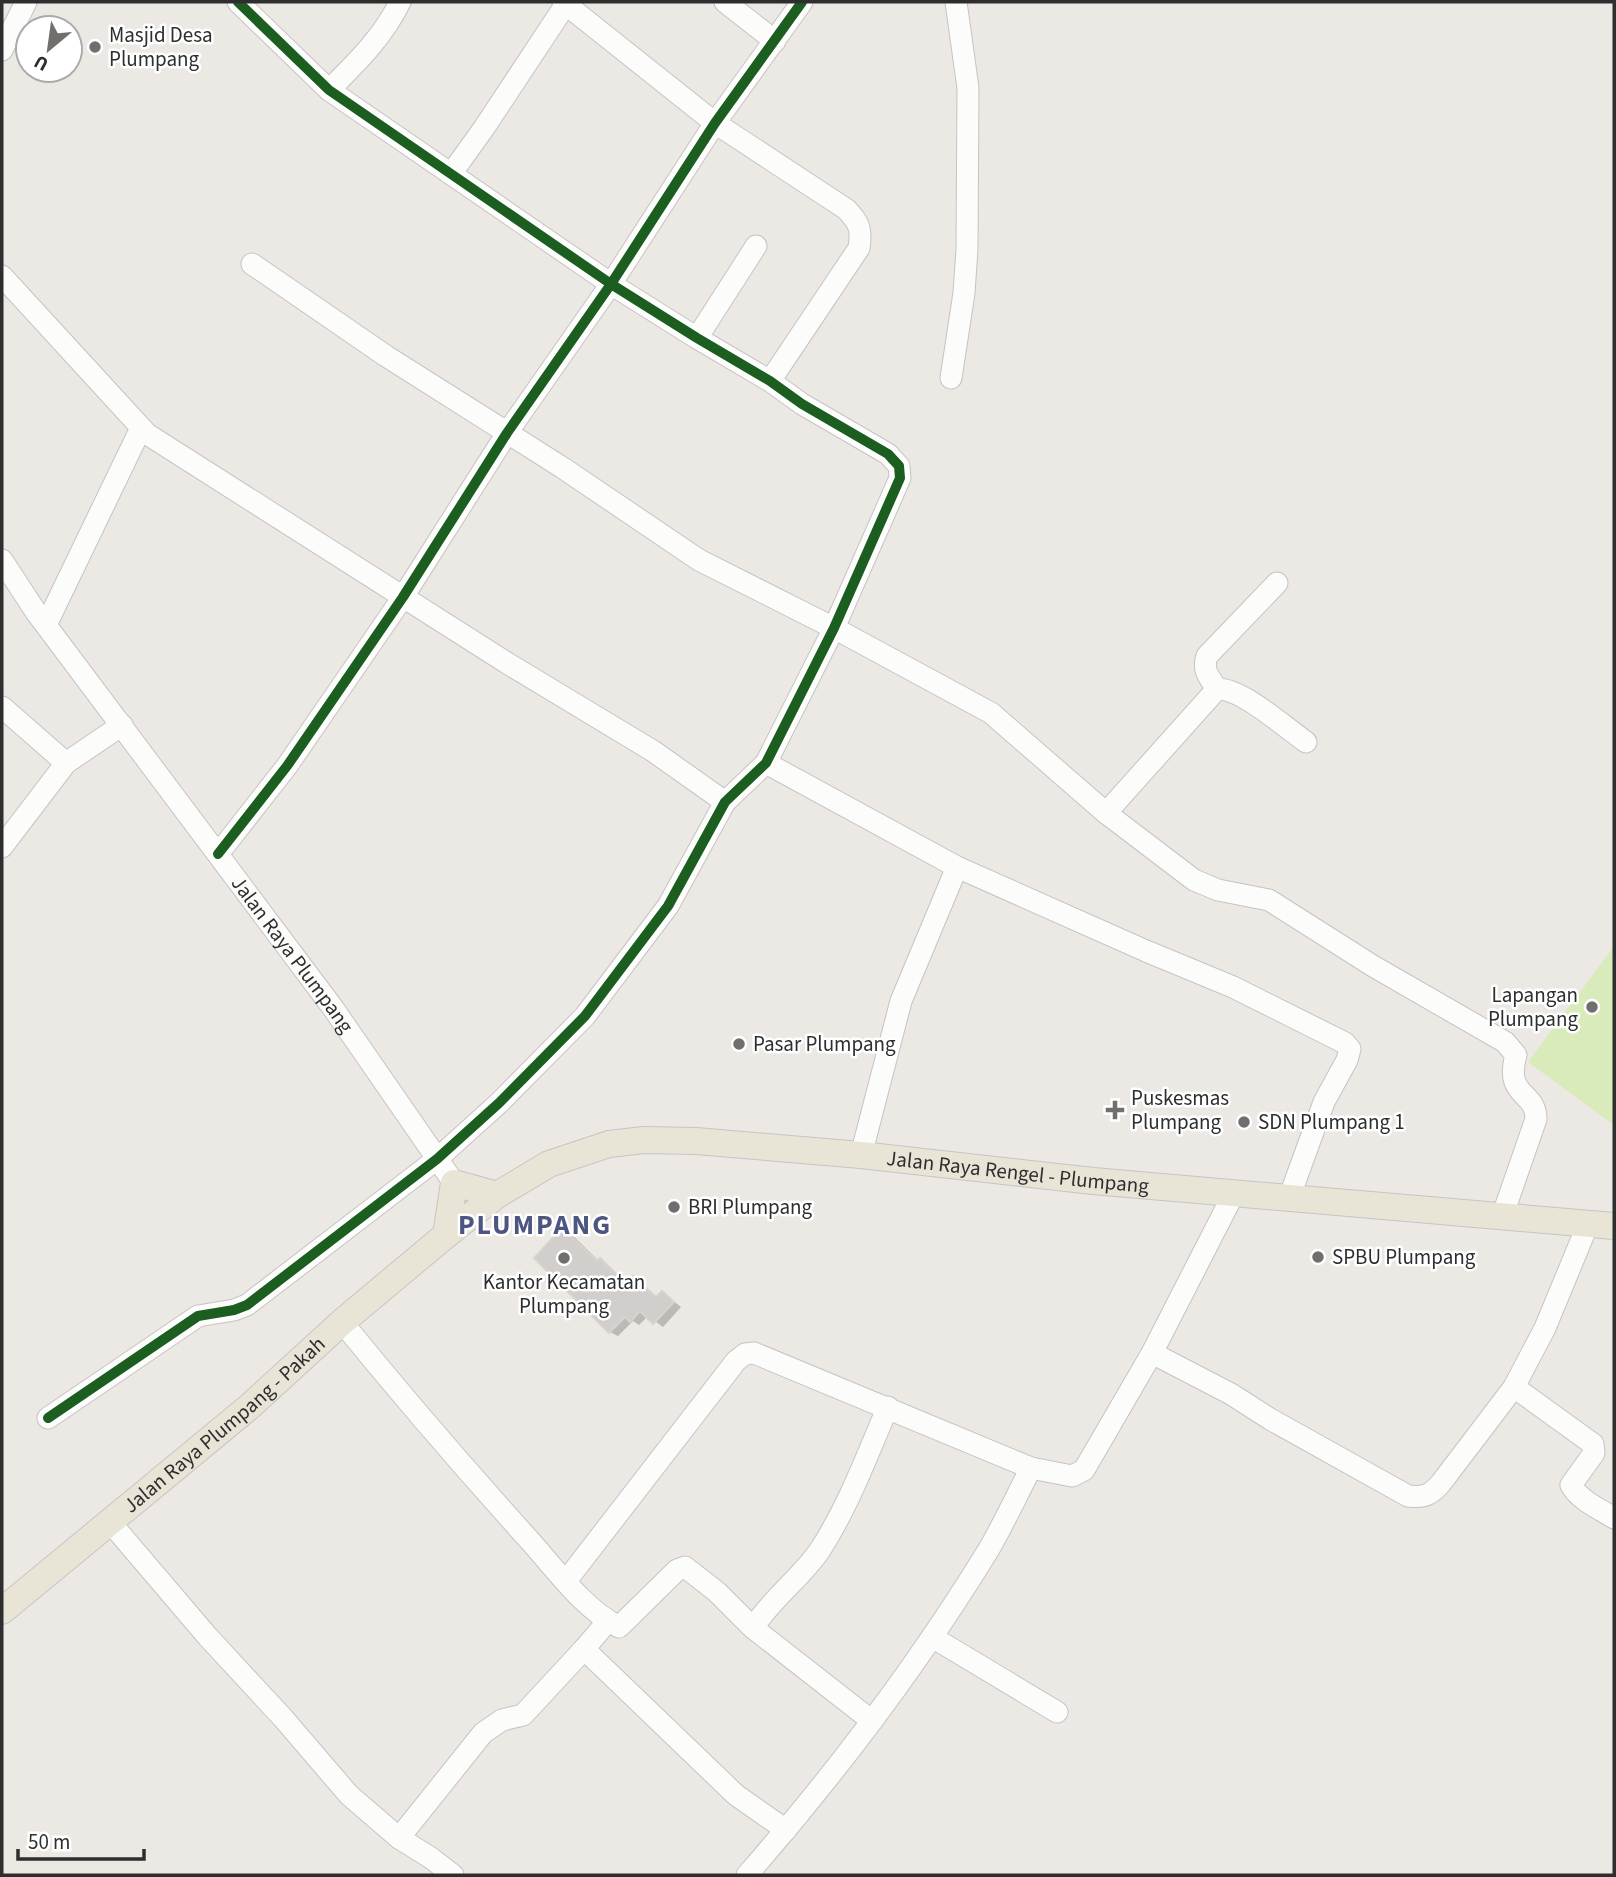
<svg xmlns="http://www.w3.org/2000/svg" width="1616" height="1877" font-family="'Source Sans 3',sans-serif">
  <style>
    .pitch { fill: #d9eabb }
    .shadow { fill: #0003 }
    .building { fill: #d1cecb; stroke: #d7d4d0; stroke-width: 2 }
    .lines { fill: none; stroke-linecap: round; stroke-linejoin: round }
    .minor-casing { stroke: #c5c4c5; stroke-width: 23 }
    .major-casing { stroke: #c6c5c4; stroke-width: 28 }
    .minor { stroke: #fcfcfb; stroke-width: 21 }
    .major { stroke: #e8e4d6; stroke-width: 26 }
    .cycleway-casing { stroke: #fff; stroke-width: 15 }
    .cycleway { stroke: #1b5e20; stroke-width: 10 }
    .poi-dot { fill: #706f6e; stroke: #fff; stroke-width: 2.5 }
    .labels { text-anchor: middle; stroke-width: 5; stroke-linejoin: round; paint-order: stroke }
    .poi-label { font-size: 21px; fill: #2e2e2e; stroke: #fff; text-anchor: start }
    .street-label { font-size: 21px; fill: #2e2e2e; stroke: #fff }
    .district-label { font-size: 28px; font-weight: bold; letter-spacing: 2px; fill: #4d5680; stroke: #fff }
  </style>
  <rect width="100%" height="100%" fill="#ece8e4"/>
  <path class="pitch" d="M1612,949L1614,951V1125L1528,1062Z"/>
  <path class="shadow" d="M563,1230L571,1234L599,1261L608,1265L628,1284L634,1278L658,1298L663,1293L681,1307L663,1327L648,1316L639,1325L633,1321L618,1336L610,1332Z"/>
  <path class="building" d="M562,1228L597,1261L600,1258L626,1284L633,1276L656,1297L662,1291L674,1302L653,1324L640,1311L630,1322L625,1317L609,1333L534,1258Z"/>
  <g class="lines">
    <g class="minor-casing">
      <g id="minor">
        <path d="M563,2L715,123L846,209C859,222 862,229 859,248L770,381"/>
        <path d="M725,2L775,41"/>
        <path d="M2,50L26,2"/>
        <path d="M329,90C357,62 383,37 400,2"/>
        <path d="M451,174L484,128L566,4"/>
        <path d="M252,264L386,356L563,468L699,560L834,628L991,713L1106,813L1194,880L1218,890L1269,900L1373,966L1505,1042L1516,1055C1504,1098 1536,1090 1536,1119L1502,1217"/>
        <path d="M2,276L147,434L507,663L653,751L725,802"/>
        <path d="M697,338L756,246"/>
        <path d="M951,378L964,293L967,249L968,88L956,2"/>
        <path id="s1" d="M2,560L36,612L333,1008L454,1183"/>
        <path d="M46,625L141,428"/>
        <path d="M1217,689C1209,677 1202,670 1207,656L1277,583"/>
        <path d="M2,707L66,763"/>
        <path d="M766,763L957,867L1146,951L1233,987L1345,1043L1350,1049L1347,1060L1324,1102L1289,1198"/>
        <path d="M1106,813L1217,689C1240,687 1286,728 1306,742"/>
        <path d="M2,847L66,763L122,725"/>
        <path d="M218,854L287,766L403,597L507,433L611,284L715,123L802,2"/>
        <path d="M861,1155L901,1001L957,867"/>
        <path d="M342,1322C403,1397 466,1470 531,1542C557,1571 584,1609 619,1627L677,1570L685,1567L717,1592L753,1628C771,1599 801,1578 820,1550C849,1505 867,1455 888,1407"/>
        <path d="M1152,1353L1231,1394L1270,1419L1408,1496C1424,1498 1431,1495 1441,1483L1514,1387L1545,1328L1588,1224"/>
        <path d="M1514,1387L1593,1444L1594,1453L1571,1485C1580,1501 1600,1509 1614,1518"/>
        <path d="M48,1418L198,1316L234,1310L247,1305L437,1159L499,1103L585,1016L668,906L725,802L766,763L834,628L900,478L899,466L888,454L802,404L770,381L697,338L611,284L329,90L238,2"/>
        <path d="M110,1522L208,1637L283,1718L349,1795L399,1838L431,1858L453,1875"/>
        <path d="M566,1581L736,1361L745,1354L754,1353L1031,1468L1072,1476L1084,1470L1152,1353L1234,1193"/>
        <path d="M753,1628L872,1721"/>
        <path d="M932,1637L1057,1712"/>
        <path d="M584,1649L736,1795L786,1830"/>
        <path d="M399,1838L483,1733L502,1720L523,1715L584,1649L608,1621"/>
        <path d="M747,1875C836,1773 918,1665 989,1549C1004,1523 1017,1495 1031,1468"/>
      </g>
    </g>
    <g class="major-casing">
      <g id="major">
        <path d="M446,1235L454,1183L497,1195"/>
        <path id="s2" d="M2,1611L249,1407L342,1322L446,1235L497,1195L549,1164L609,1144L644,1140L696,1141L861,1155L1093,1181L1614,1226"/>
      </g>
    </g>
    <use href="#minor" class="minor"/>
    <use href="#major" class="major"/>
    <g class="cycleway-casing">
      <path id="cycleway" d="M218,854L287,766L403,597L507,433L611,284L715,123L802,2
        M48,1418L198,1316L234,1310L247,1305L437,1159L499,1103L585,1016L668,906L725,802L766,763L834,628L900,478L899,466L888,454L802,404L770,381L697,338L611,284L329,90L238,2"/>
    </g>
    <use href="#cycleway" class="cycleway"/>
  </g>
  <g class="poi-dot">
    <circle cx="95" cy="47" r="7"/>
    <circle cx="1592" cy="1007" r="7"/>
    <circle cx="739" cy="1044" r="7"/>
    <path d="M1111.5 1099.5h7v7h7v7h-7v7h-7v-7h-7v-7h7z"/>
    <circle cx="1244" cy="1122" r="7"/>
    <circle cx="674" cy="1207" r="7"/>
    <circle cx="1318" cy="1257" r="7"/>
    <circle cx="564" cy="1258" r="7"/>
  </g>
  <g class="labels">
    <g class="poi-label">
      <text x="109" y="42">Masjid Desa<tspan x="109" dy="24">Plumpang</tspan></text>
      <text x="1578" y="1002" text-anchor="end">Lapangan<tspan x="1578" dy="24">Plumpang</tspan></text>
      <text x="753" y="1051">Pasar Plumpang</text>
      <text x="1131" y="1105">Puskesmas<tspan x="1131" dy="24">Plumpang</tspan></text>
      <text x="1258" y="1129">SDN Plumpang 1</text>
      <text x="688" y="1214">BRI Plumpang</text>
      <text x="1332" y="1264">SPBU Plumpang</text>
      <text x="564" y="1289" text-anchor="middle">Kantor Kecamatan<tspan x="564" dy="24">Plumpang</tspan></text>
    </g>
    <g class="street-label">
      <text dy="7" stroke="none"><textPath href="#s1" startOffset="490">Jalan Raya Plumpang</textPath></text>
      <text dy="7" stroke="none"><textPath href="#s2" startOffset="1181">Jalan Raya Rengel - Plumpang</textPath></text>
      <text dy="7" stroke="none"><textPath href="#s2" startOffset="290">Jalan Raya Plumpang - Pakah</textPath></text>
    </g>
    <g class="district-label">
      <text x="535" y="1234">PLUMPANG</text>
    </g>
  </g>
  <rect width="1616" height="1877" fill="none" stroke="#2e2e2e" stroke-width="7"/>
  <g transform="translate(49 49) rotate(209)"><circle r="33" fill="#ffffff" stroke="#ababab" stroke-width="2"/>
  <path d="M0-5L12 26L0 18L-12 26Z" fill="#706f6e"/>
  <text y="-10" font-size="19" font-weight="bold" text-anchor="middle" fill="#2e2e2e">U</text>
  </g>
  <path d="M18 1849v10h126v-10" fill="none" stroke="#2e2e2e" stroke-width="3.5"/>
  <text x="28" y="1849" font-size="21" fill="#2e2e2e" stroke="#ffffff" stroke-width="5" paint-order="stroke">50 m</text>
</svg>
